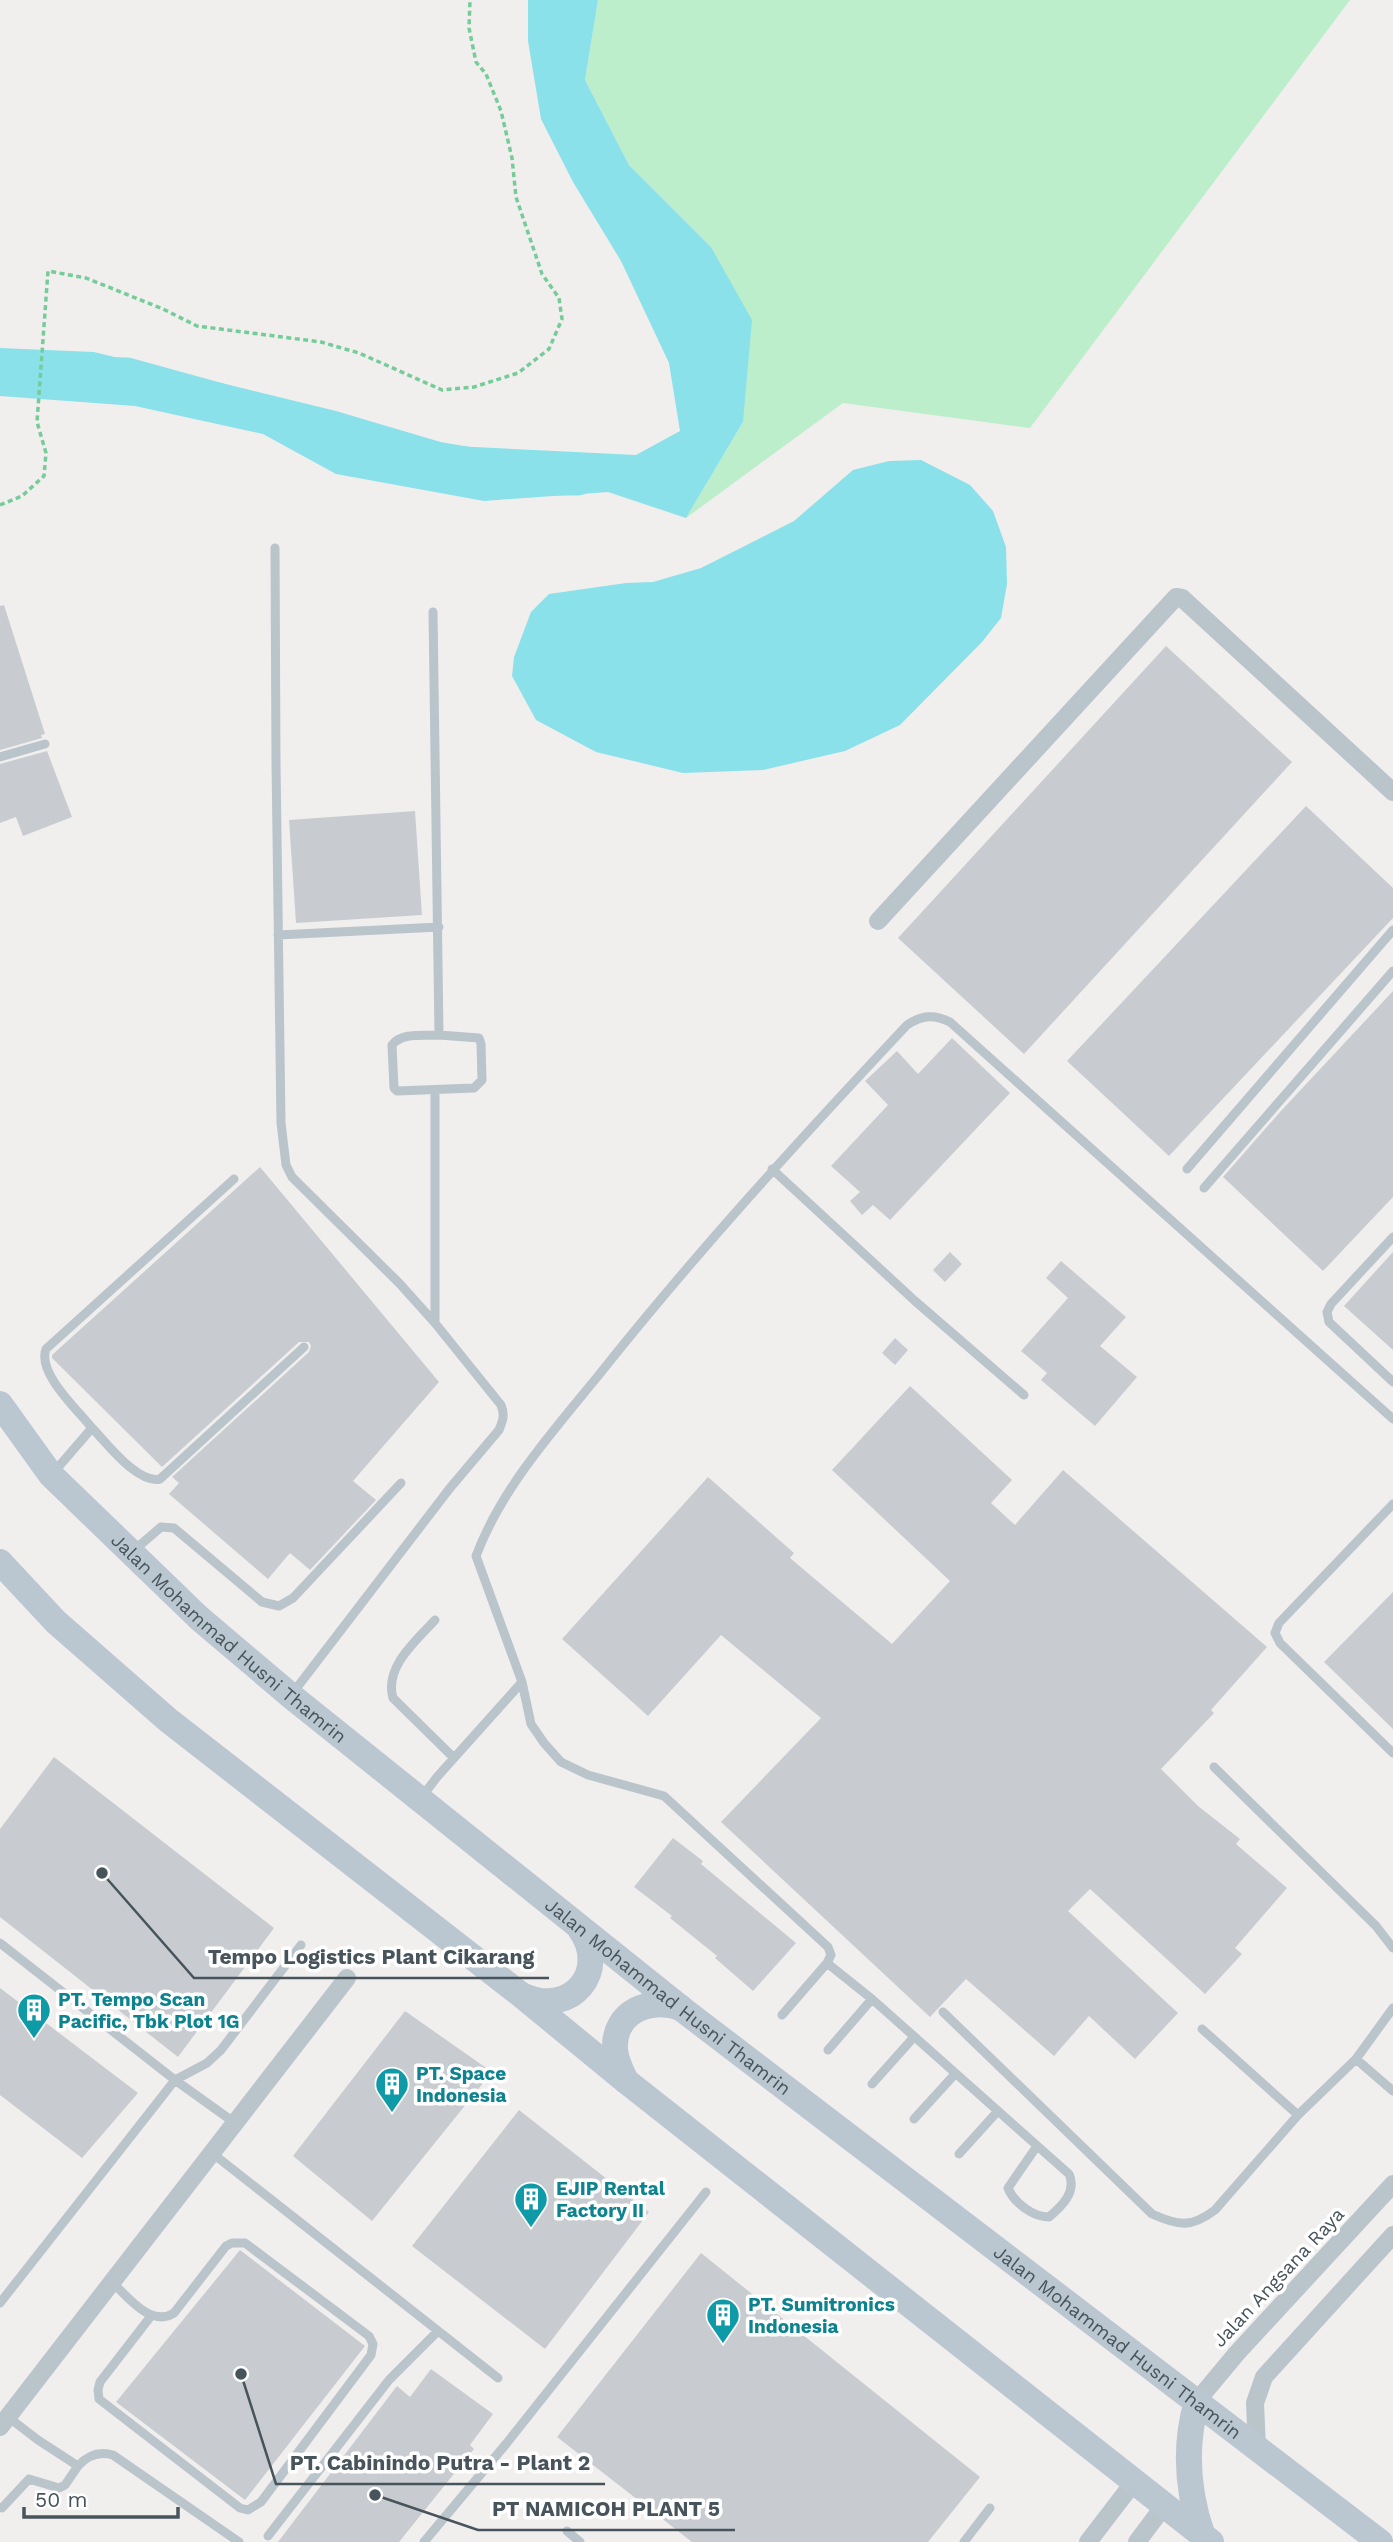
<svg xmlns="http://www.w3.org/2000/svg" width="1393" height="2542" font-family="'Work Sans',sans-serif">
  <style>
    .green { fill: #bdeecb }
    .water { fill: #8ae1ea }
    .lines { fill: none; stroke-linecap: round; stroke-linejoin: round }
    .river { stroke: #8ae1ea; stroke-width: 37 }
    .building { fill: #c8ccd1 }
    .path { stroke: #75cc98; stroke-width: 3.5; stroke-dasharray: 5 3.5; stroke-linecap: butt }
    .lane { stroke: #bac4cb; stroke-width: 9 }
    .street { stroke: #bac4cb; stroke-width: 18 }
    .secondary { stroke: #bac7d0; stroke-width: 26 }
    .labels { text-anchor: middle; stroke-width: 7; stroke-linejoin: round; paint-order: stroke }
    .street-label { font-size: 19px; fill: #47545b; stroke: #fff }
    .culture-label { font-size: 19px; font-weight: bold; fill: #0d838f; stroke: #fff; text-anchor: start }
    .leader { fill: none; stroke: #47545b; stroke-width: 2.5 }
    .callout-dot { fill: #47545b; stroke: #fff; stroke-width: 2.5 }
    .callout-label { font-size: 21px; text-anchor: middle; font-weight: bold; fill: #47545b; stroke: #fff; stroke-width: 7; stroke-linejoin: round; paint-order: stroke }
  </style>
  <rect width="100%" height="100%" fill="#f1eeee"/>
  <path class="green" d="M598,0H1350L1030,428L843,403L686,518L743,422L711,247L629,165L585,80Z"/>
  <path class="water" d="M528,0H598L585,80L629,165L711,247L752,320L743,422L686,518L608,492L484,501L336,474L263,434L135,406L0,396V348L94,352L336,411L454,446L636,455L680,431L669,363L621,261L573,182L541,119L528,41Z
    M921,460L970,485L993,511L1006,547L1007,584L1001,618L982,642L900,725L845,751L763,770L683,773L596,752L536,720L512,676L514,657L531,612L549,594L626,583L653,582L701,568L794,521L853,470L889,461Z"/>
  <g class="lines">
    <path class="river" d="M0,373L127,376L423,458L538,477H578"/>
  </g>
  <path class="building" d="M4,605L45,734L41,735L42,738L0,750V606Z
    M1166,646L1292,762L1024,1054L898,938Z
    M47,751L72,817L23,836L16,817L0,823V764Z
    M1306,806L1393,888V918L1169,1156L1067,1061Z
    M415,811L422,915L296,923L289,820Z
    M1393,991V1197L1323,1271L1223,1177L1280,1112Z
    M952,1038L1010,1093L890,1220L873,1205L862,1215L850,1201L860,1192L831,1166L888,1105L865,1081L897,1051L918,1074Z
    M260,1167L439,1382L353,1481L376,1500L310,1570L290,1553L268,1579L169,1494L179,1483L172,1477L309,1352L311,1346L309,1342H299L162,1467L52,1358V1355Z
    M950,1252L962,1264L945,1282L933,1270Z
    M1393,1252V1350L1344,1306Z
    M1061,1261L1126,1317L1100,1346L1137,1377L1095,1426L1041,1380L1047,1373L1021,1351L1068,1298L1046,1278Z
    M895,1338L908,1350L895,1365L882,1353Z
    M910,1386L1012,1480L991,1503L1015,1525L1063,1470L1267,1647L1211,1710L1214,1713L1161,1769L1198,1806L1240,1839L1236,1844L1287,1888L1235,1948L1242,1954L1205,1994L1090,1889L1068,1911L1178,2013L1135,2059L1089,2016L1054,2056L966,1979L930,2017L721,1822L821,1718L721,1635L648,1716L562,1639L708,1477L794,1553L790,1558L892,1644L950,1581L832,1470Z
    M1393,1592V1729L1324,1662Z
    M54,1757L274,1928L178,2057L0,1917V1829Z
    M673,1838L703,1861L701,1864L796,1943L753,1991L715,1958L717,1956L670,1918L672,1916L634,1887Z
    M0,1988L138,2093L82,2158L0,2095Z
    M405,2011L492,2072L372,2221L293,2156Z
    M519,2110L649,2212L545,2349L412,2246Z
    M240,2250L365,2346L245,2500L116,2402Z
    M701,2253L980,2477L928,2542H692L557,2437Z
    M431,2369L493,2414L470,2445L474,2449L399,2542H278L397,2386L410,2397Z"/>
  <g class="lines">
    <path class="path" d="M0,505L22,496L44,476L46,453L37,422L48,271L86,278L163,309L197,326L321,342L359,353L442,390L474,387L518,373L549,349L562,319L559,298L542,274L516,197L512,158L501,111L486,74L476,62L469,28L470,0"/>
    <path class="lane" d="M275,548L276,763L281,1123L286,1165L292,1177L400,1284L435,1323V1090
      M433,612L439,1035
      M0,757L45,744
      M278,935L439,927
      M439,1035L479,1038L481,1044L482,1080L474,1088L397,1091L394,1088L392,1045C402,1032 424,1036 439,1035Z
      M772,1169L915,1301L1024,1395
      M1187,1169L1393,930
      M1204,1188L1393,971
      M1393,1237L1331,1304L1327,1312L1329,1322L1393,1382
      M92,1428C107,1443 137,1484 160,1479L304,1347
      M54,1472L92,1428C77,1409 37,1373 46,1349L234,1179
      M1393,1504L1279,1623L1275,1633L1280,1643L1393,1753
      M132,1552L161,1527L174,1528L262,1602L279,1606L293,1598L401,1483
      M435,1620C416,1641 384,1667 393,1698L454,1758
      M522,1682L531,1724L544,1743L561,1762L588,1775L664,1796L828,1947L831,1955L827,1963L782,2015
      M292,1694L450,1488L499,1430C503,1420 505,1415 501,1405L435,1323
      M1214,1767L1376,1926L1393,1948
      M421,1798L437,1777L522,1682L476,1556C501,1489 553,1431 598,1376C695,1254 800,1139 907,1025C922,1015 934,1014 950,1022L1393,1419
      M0,1943L175,2080L207,2063L221,2050L301,1945
      M827,1963L872,1999L1069,2174C1077,2192 1062,2206 1049,2217C1033,2217 1014,2203 1008,2188L1037,2146
      M943,2012L1152,2214C1179,2226 1191,2228 1215,2210L1298,2115L1356,2059L1393,2091
      M1202,2029L1298,2115
      M828,2050L872,1999
      M1356,2059L1393,2008
      M872,2084L914,2037
      M914,2119L955,2074
      M212,2153L498,2378
      M959,2154L997,2112
      M112,2282C127,2296 151,2328 174,2313L226,2246L232,2243H245L369,2336L373,2344L371,2355L261,2502L248,2510L240,2508L99,2399L98,2390L100,2382L151,2316
      M0,2303L175,2080L235,2123
      M8,2417L38,2440L78,2466C87,2456 99,2451 113,2455L239,2542
      M2,2508L29,2479L59,2488L65,2485L78,2466
      M567,2531L580,2542
      M268,2536L389,2380L438,2331
      M424,2542L506,2444L706,2192
      M964,2542L990,2508"/>
    <path class="street" d="M878,921L1176,597L1182,598L1393,792
      M1197,2401L1237,2353L1393,2184
      M0,2427L347,1978
      M1257,2449L1255,2403L1264,2377L1393,2235
      M1088,2542L1134,2482
      M1137,2542L1164,2506"/>
    <g class="secondary">
      <path id="s1" d="M0,1404L51,1475L199,1618L291,1696L682,2009L1380,2542"/>
      <path d="M0,1562L56,1622L168,1720L520,1994L626,2081L1211,2542"/>
      <path d="M524,1996C571,2017 610,1971 580,1929"/>
      <path d="M626,2081C621,2071 616,2061 615,2050C613,2011 650,1997 681,2008"/>
      <path d="M1197,2401C1184,2446 1187,2490 1202,2534"/>
    </g>
  </g>
  <defs>
    <g id="building-pin" transform="scale(1.75)"><path d="M0 17L-7.5 6A9.5 9.5 0 1 1 7.5 6Z" fill="#0f9aa8" stroke="#fff"/><path d="M-4-6H4V6H1V3H-1V6H-4ZM-2.5-4.3h1.7v1.8h-1.7ZM.8-4.3h1.7v1.8H.8ZM-2.5-1h1.7V.8h-1.7ZM.8-1h1.7V.8H.8Z" fill="#fff"/></g>
  </defs>
  <g fill-rule="evenodd">
    <use href="#building-pin" x="34" y="2010"/>
    <use href="#building-pin" x="392" y="2084"/>
    <use href="#building-pin" x="531" y="2199"/>
    <use href="#building-pin" x="723" y="2315"/>
  </g>
  <g class="labels">
    <g class="street-label">
      <text dy="7" stroke="none"><textPath href="#s1" startOffset="329">Jalan Mohammad Husni Thamrin</textPath></text>
      <text dy="7" stroke="none"><textPath href="#s1" startOffset="896">Jalan Mohammad Husni Thamrin</textPath></text>
      <text transform="translate(1278 2277) rotate(-47)" y="7">Jalan Angsana Raya</text>
      <text dy="7" stroke="none"><textPath href="#s1" startOffset="1463">Jalan Mohammad Husni Thamrin</textPath></text>
    </g>
    <g class="culture-label">
      <text x="58" y="2006">PT. Tempo Scan<tspan x="58" dy="22">Pacific, Tbk Plot 1G</tspan></text>
      <text x="416" y="2080">PT. Space<tspan x="416" dy="22">Indonesia</tspan></text>
      <text x="556" y="2195">EJIP Rental<tspan x="556" dy="22">Factory II</tspan></text>
      <text x="748" y="2311">PT. Sumitronics<tspan x="748" dy="22">Indonesia</tspan></text>
    </g>
  </g>
  <path class="leader" d="M102 1873L194 1978H549M241 2374L276 2484H605M375 2495L478 2530H735"/>
  <g class="callout-dot">
    <circle cx="102" cy="1873" r="7"/>
    <circle cx="241" cy="2374" r="7"/>
    <circle cx="375" cy="2495" r="7"/>
  </g>
  <g class="callout-label">
    <text x="371" y="1964">Tempo Logistics Plant Cikarang</text>
    <text x="440" y="2470">PT. Cabinindo Putra - Plant 2</text>
    <text x="606" y="2516">PT NAMICOH PLANT 5</text>
  </g>
  <path d="M24 2507v10h154v-10" fill="none" stroke="#47545b" stroke-width="3.5"/>
  <text x="35" y="2507" font-size="21" fill="#47545b" stroke="#ffffff" stroke-width="5" paint-order="stroke">50 m</text>
</svg>
